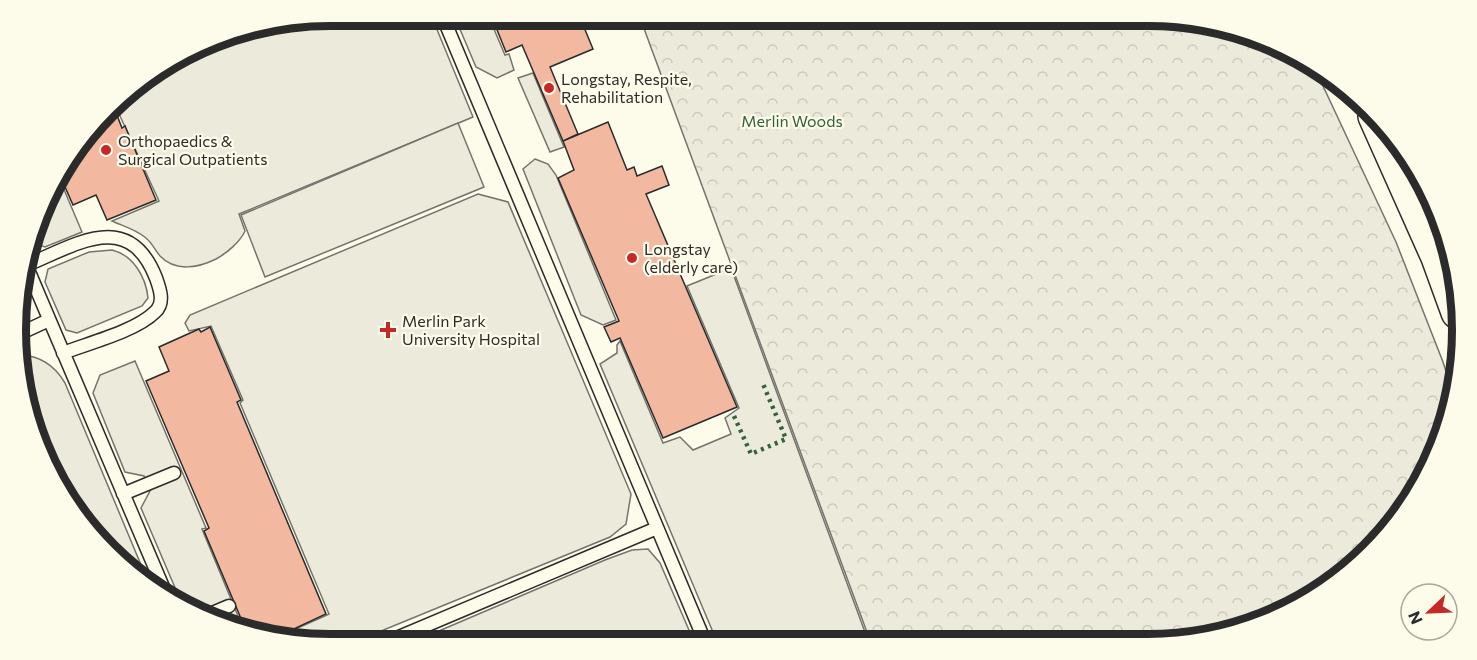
<svg xmlns="http://www.w3.org/2000/svg" width="1477" height="660" font-family="Commissioner,sans-serif">
  <style>
    .grass { fill: #ecebdb; stroke: #74746e; stroke-width: 1.5 }
    .forest { fill: url(#forest-crowns); stroke: #74746e; stroke-width: 1.5 }
    .parking { fill: #eceadb; stroke: #74746e; stroke-width: 1.5 }
    .building { fill: #f2b8a0; stroke: #2b2b2b; stroke-width: 1.5 }
    .lines { fill: none; stroke-linecap: round; stroke-linejoin: round }
    .lane-casing { stroke: #2b2b2b; stroke-width: 15 }
    .secondary-casing { stroke: #2b2b2b; stroke-width: 36 }
    .lane { stroke: #fdfbea; stroke-width: 12 }
    .secondary { stroke: #fdfbea; stroke-width: 33 }
    .hedge { stroke: #34623c; stroke-width: 4.5; stroke-dasharray: 3 4.5; stroke-linecap: butt }
    .poi-dot { fill: #c62828; stroke: #fdfbea; stroke-width: 2 }
    .labels { text-anchor: middle; stroke-width: 4.5; stroke-linejoin: round; paint-order: stroke }
    .poi-label { font-size: 16px; fill: #2b2b2b; stroke: #fdfbea; text-anchor: start }
    .park-label { font-size: 16px; fill: #34623c; stroke: #fdfbea }
    .rim { fill: none; stroke: #2b2b2b; stroke-width: 8 }
  </style>
  <defs>
    <pattern id="forest-crowns" width="20" height="18" patternUnits="userSpaceOnUse" patternTransform="scale(1.5)"><rect width="20" height="18" fill="#ecebdb"/><path d="M2 6a3 3 0 1 1 6 0M12 15a3 3 0 1 1 6 0" fill="none" stroke="#cbcabc"/></pattern>
  </defs>
  <rect width="100%" height="100%" fill="#fdfbea"/>
  <path class="grass" d="M330,15H431L473,117L239,214L245,231C240,242 227,253 216,259C198,268 175,272 160,256C155,250 152,243 146,238C137,230 123,226 112,221L159,201L114,103L123,93L228,32Z
    M454,15H488L505,55L509,54L514,70L497,78L476,67Z
    M535,159L548,164L556,175L616,320L603,325L581,315L523,169Z
    M57,173L82,232L45,247L31,242Z
    M478,194L508,202L631,494L626,524L610,537L347,645H330L282,635L329,614L240,403L243,400L211,326L189,331L185,323L190,315Z
    M112,250C133,255 146,277 148,298L142,306L77,333L66,330L45,282L48,269L89,252Z
    M731,268L869,643L718,644L600,364L617,353V345L620,341L663,443L680,437L693,450L731,434L725,418L739,408L687,286Z
    M21,355C41,356 55,366 65,383L149,584L123,567L57,487L21,391Z
    M135,361L206,528L202,529L243,628L210,621L199,612L182,604L141,508L151,489L144,476L125,472L93,393L100,375Z
    M648,549L660,563L695,644L406,645L605,560L632,550Z"/>
  <path class="forest" d="M639,15H1147L1267,39L1316,71L1396,242L1443,362L1451,387L1438,450L1397,521L1339,580L1268,621L1188,642L871,643Z"/>
  <path class="parking" d="M533,73L564,147L550,152L518,78Z
    M458,123L484,187L265,277L241,215Z"/>
  <path class="building" d="M491,15H579L593,49L550,67L578,134L563,141L522,45L506,52Z
    M113,105L122,128L125,126L156,200L107,220L96,195L73,205L58,171Z
    M608,122L627,170L634,167L637,176L662,166L669,185L646,194L737,407L663,438L620,338L611,342L604,327L619,321L558,178L574,170L563,141Z
    M210,327L241,400L237,402L326,614L281,635L280,631L273,634L245,628L204,531L209,528L146,381L169,371L159,347L199,329L201,332Z"/>
  <g class="lines">
    <g class="lane-casing">
      <path id="lane" d="M442,15L706,644
        M24,260L166,594
        M27,265C77,244 129,209 156,278C160,289 165,303 155,312C136,331 89,343 63,353
        M21,333L49,320
        M123,494L174,473
        M203,617L229,606
        M380,645L657,528"/>
    </g>
    <g class="secondary-casing">
      <path id="secondary" d="M1375,116L1438,257L1458,312"/>
    </g>
    <use href="#lane" class="lane"/>
    <use href="#secondary" class="secondary"/>
    <path class="hedge" d="M734,416L751,454L786,439L763,384"/>
  </g>
  <g class="poi-dot">
    <circle cx="549" cy="88" r="6"/>
    <circle cx="106" cy="150" r="6"/>
    <circle cx="632" cy="258" r="6"/>
    <path d="M385 321h6v6h6v6h-6v6h-6v-6h-6v-6h6z"/>
  </g>
  <g class="labels">
    <g class="poi-label">
      <text x="561" y="85">Longstay, Respite,<tspan x="561" dy="18">Rehabilitation</tspan></text>
      <text x="118" y="147">Orthopaedics &amp;<tspan x="118" dy="18">Surgical Outpatients</tspan></text>
      <text x="644" y="255">Longstay<tspan x="644" dy="18">(elderly care)</tspan></text>
      <text x="402" y="327">Merlin Park<tspan x="402" dy="18">University Hospital</tspan></text>
    </g>
    <g class="park-label">
      <text x="792" y="127">Merlin Woods</text>
    </g>
  </g>
  <path d="M0 0H1477V660H0ZM330 26H1148A304 304 0 0 1 1452 330V330A304 304 0 0 1 1148 634H330A304 304 0 0 1 26 330V330A304 304 0 0 1 330 26Z" fill="#fdfbea" fill-rule="evenodd"/>
  <path class="rim" d="M330 26H1148A304 304 0 0 1 1452 330V330A304 304 0 0 1 1148 634H330A304 304 0 0 1 26 330V330A304 304 0 0 1 330 26Z"/>
  <g transform="translate(1429 612) rotate(247)"><circle r="28" fill="#fdfbea" stroke="#a9a89e" stroke-width="1.5"/>
  <path d="M0-4.5L10 22L0 15L-10 22Z" fill="#c62828"/>
  <text y="-9" font-size="16" font-weight="bold" text-anchor="middle" fill="#2b2b2b">N</text>
  </g>
</svg>
